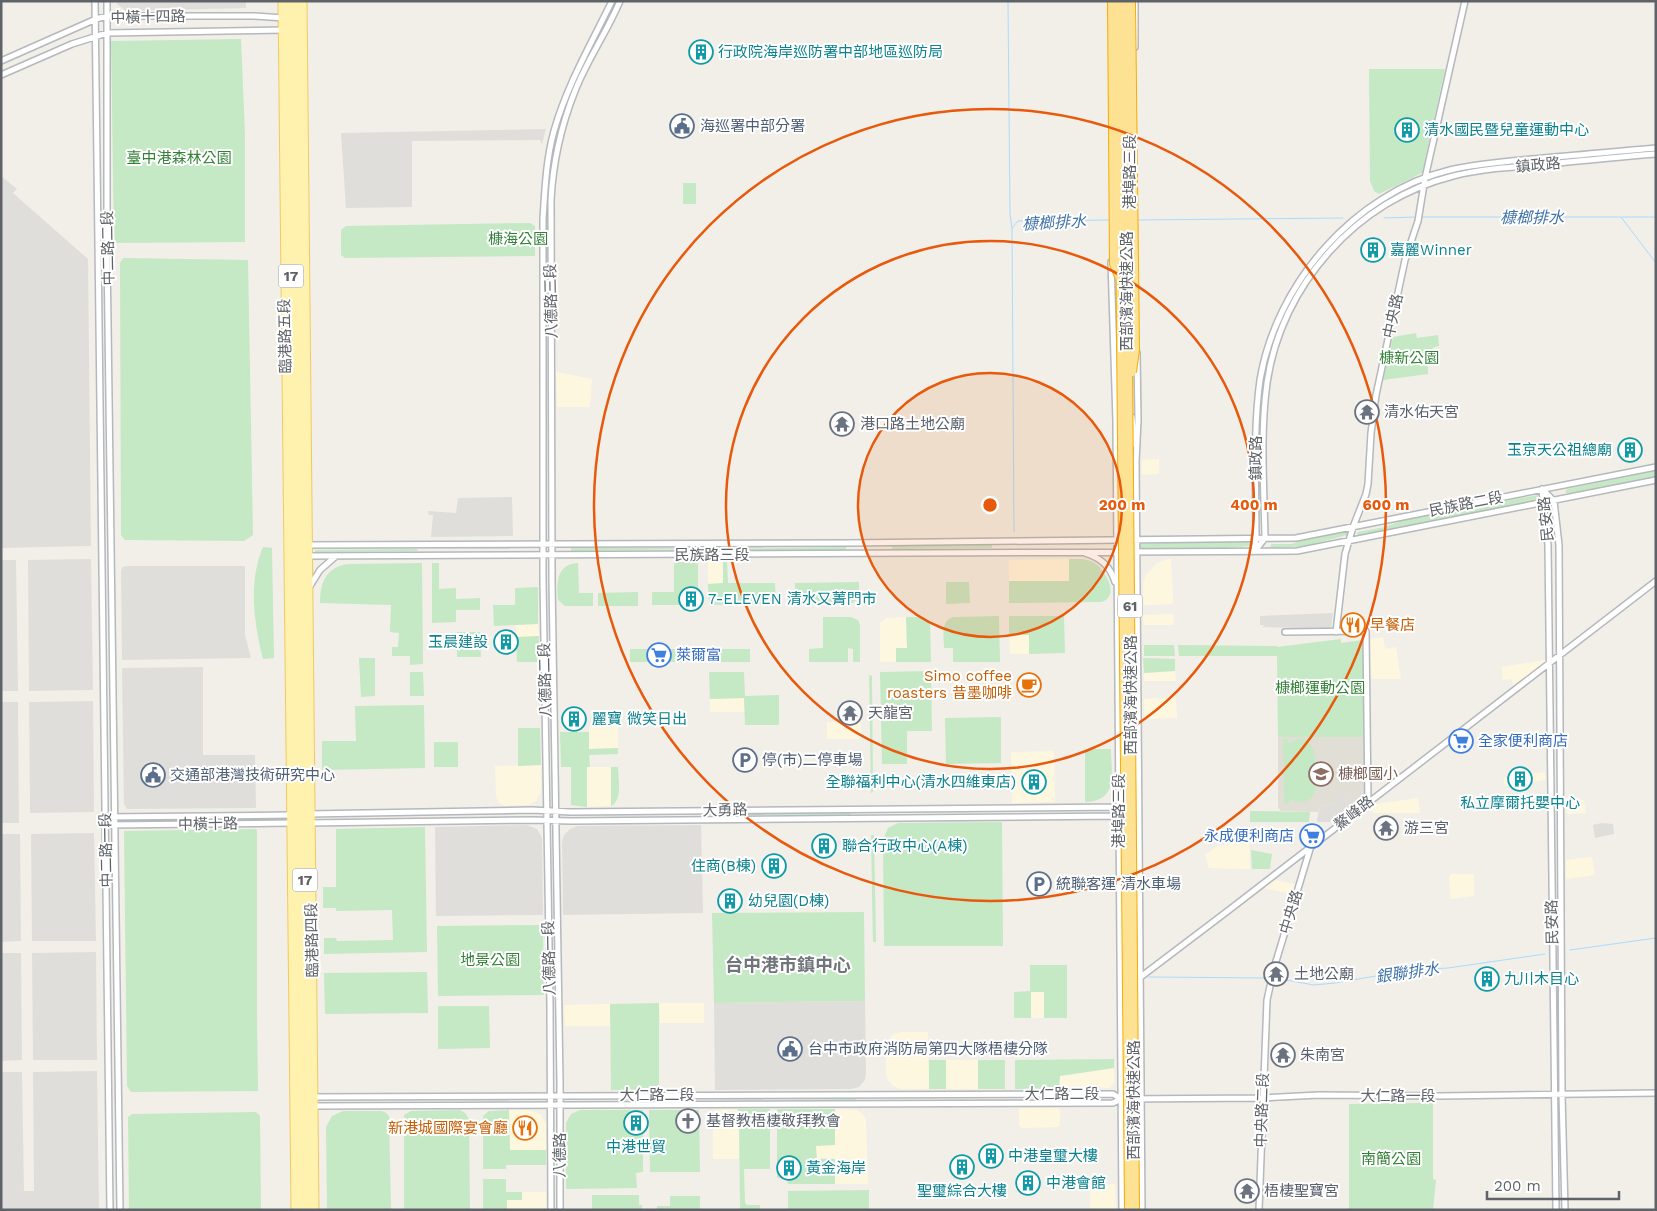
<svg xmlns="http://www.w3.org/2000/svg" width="1657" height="1211" font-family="'Work Sans','Noto Sans TC',sans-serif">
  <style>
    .commercial { fill: #fef7e0 }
    .industrial { fill: #e0deda }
    .education { fill: #e1ded6 }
    .green { fill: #c5e8c5 }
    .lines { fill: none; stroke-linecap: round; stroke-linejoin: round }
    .stream { stroke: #aadaff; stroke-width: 1 }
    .minor-casing { stroke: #b5b8bc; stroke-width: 8 }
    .major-casing { stroke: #f2c960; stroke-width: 9 }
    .minor { stroke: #fff; stroke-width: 5 }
    .major { stroke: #fff2af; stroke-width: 7 }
    .highway-bridge-casing { stroke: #f9ab00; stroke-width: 10; stroke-linecap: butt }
    .highway-bridge { stroke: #fde293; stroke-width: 8 }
    .ring { fill: none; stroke: #e8590c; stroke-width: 2.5 }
    .labels { text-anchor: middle; stroke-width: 4; stroke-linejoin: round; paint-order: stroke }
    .shield { fill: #fff; stroke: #8f9295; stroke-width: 1 }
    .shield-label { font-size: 14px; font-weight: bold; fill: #5f6368 }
    .street-label { font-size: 15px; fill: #5f6368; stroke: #fff }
    .culture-label { font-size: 15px; fill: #0d838f; stroke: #fff; text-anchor: start }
    .service-label { font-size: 15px; fill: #4e5e75; stroke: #fff; text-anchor: start }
    .park-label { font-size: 15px; fill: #348238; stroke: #fff }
    .worship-label { font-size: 15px; fill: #5b616d; stroke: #fff; text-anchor: start }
    .food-label { font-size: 15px; fill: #c56008; stroke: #fff; text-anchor: end }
    .shop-label { font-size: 15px; fill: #366cbe; stroke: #fff; text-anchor: start }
    .education-label { font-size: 15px; fill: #785e54; stroke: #fff; text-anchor: start }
    .water-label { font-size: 16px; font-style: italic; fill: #4174aa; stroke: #fff }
    .quarter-label { font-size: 18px; font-weight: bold; fill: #70757a; stroke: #fff }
    .centre { fill: #e8590c; stroke: #fff; stroke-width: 2.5 }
    .ring-label { font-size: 15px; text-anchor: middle; font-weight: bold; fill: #e8590c; stroke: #fff; stroke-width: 4; stroke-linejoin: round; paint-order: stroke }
  </style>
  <rect width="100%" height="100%" fill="#f1efe8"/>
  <path class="commercial" d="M556,372L592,379L590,407H557Z
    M1159,459V474L1142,475V460Z
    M1171,558L1173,604L1143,605V584L1146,575L1157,563Z
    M1069,559V581H1009V560Z
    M708,562H723L724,583L708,584Z
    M1173,614L1174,625H1144L1143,615Z
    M906,617L907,648L896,649V662H880V623L886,618Z
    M538,624L539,636L516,637V625Z
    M1009,635H1029V654H1010Z
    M1383,637L1385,649L1396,647L1401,679H1372L1370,675L1369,639Z
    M1545,660V662L1513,686L1512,679L1502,680V667Z
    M1175,671L1176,681H1144V673Z
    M1176,697L1177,718L1144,719V699Z
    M744,698L745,712H710V699Z
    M827,722H861V739H827Z
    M618,726V748L589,749V727Z
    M1054,751L1055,802L1012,803L1011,752Z
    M541,765V791L536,801L527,805L505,806L499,803L496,797L495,766Z
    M587,767H611V806L587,807Z
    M1545,772V780L1504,786V778Z
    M1418,798L1420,813H1374L1371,810V807L1375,804Z
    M1584,800L1586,813L1568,814L1566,812L1565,801Z
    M1249,840L1250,869L1209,868L1205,855L1218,846Z
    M1592,857L1595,875L1566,879V860Z
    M1451,874H1474V896L1450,899L1449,877Z
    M1274,880L1296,884L1293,894L1263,888Z
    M1031,992H1044V1018H1031Z
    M704,1003V1023H660L659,1003Z
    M610,1004L611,1026H565L564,1005Z
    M902,1032H928L929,1089H901L893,1086L888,1080L886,1074V1045L893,1034Z
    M946,1060H978V1089H946Z
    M1114,1068V1083L1110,1088L1059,1089V1076Z
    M1021,1108H1057L1060,1110V1125L1057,1127L1022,1128L1019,1125V1110Z
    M737,1109L739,1112V1159H713V1110Z
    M834,1109L856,1110L862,1113L866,1119L868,1184H834V1158H816V1144H834Z
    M509,1110H531L541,1115L546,1124V1150H510Z
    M1115,1184L1116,1210H1090V1185Z
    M522,1192H546V1210H507L506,1200H522Z"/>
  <path class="industrial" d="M117,1H246V8L126,11L117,4Z
    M546,129L542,144L540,140L412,141V207L346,208L341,133Z
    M1,176L17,189L13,193L88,259L91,546L1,548Z
    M512,497L513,536L431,537L433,515H429L428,511L456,513L458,498Z
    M91,559L93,690L29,691L28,560Z
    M1,560H16L18,691H1Z
    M126,566H245V635L251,658L122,660L121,570L123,567Z
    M1333,613L1331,629L1262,627L1265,625H1260V616Z
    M203,667V755H255L256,808L127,809L124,804L122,668Z
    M93,701L94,812L30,813L29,702Z
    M1,702H18L19,823H1Z
    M1337,793H1347L1346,812H1348L1335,822H1317L1319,806L1337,803Z
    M1602,823L1613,824L1614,834L1595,838L1593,825Z
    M527,825L537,829L542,838L543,915L436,916L435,827Z
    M701,825L703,913L563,915L562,842L564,835L570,829L578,826Z
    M94,833L96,941H32L31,834Z
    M1,834H20L21,941L1,942Z
    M96,952L97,1060H33L32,953Z
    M1,953H21L22,1060L1,1061Z
    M865,1001L866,1073L865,1080L859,1087L851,1089L715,1090L714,1003Z
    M97,1071L99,1210H1V1072H22L24,1191H34L33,1072Z"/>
  <path class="education" d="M1319,736L1364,737L1365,800L1346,812L1347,793H1337V803L1319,806L1318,812L1281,811L1278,807V737Z"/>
  <path class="green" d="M241,39L245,135V242L114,243L111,41Z
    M1369,69H1445L1422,173L1379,194L1374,191L1370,181Z
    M683,183H696V204H683Z
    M530,223L535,226V256L345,258L341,255V230L346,226Z
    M123,258L248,260L253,535L244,541L125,540L121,535L120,263Z
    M1416,333L1417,338L1438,335L1439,346C1424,348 1428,363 1428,374L1383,380L1393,337Z
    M1656,471V477L1569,494L1565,492L1567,489L1571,488Z
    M1538,495L1541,497L1539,499L1526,503L1359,536L1357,534L1358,532L1385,527L1400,521Z
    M1346,532L1349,533L1347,535L1306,546L1272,548L1270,546L1272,544H1292L1301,540Z
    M1184,541H1251L1254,544L1251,546L1226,548H1141L1139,546L1141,544L1167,543Z
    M992,545V548L892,549V546Z
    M263,547L272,548L274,658L263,659C254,623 248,582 263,547Z
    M846,547V550H714L713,549Z
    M571,548H691L693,549L571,551Z
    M417,549L418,551L315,552V550Z
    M1069,559C1077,559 1085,558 1093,562C1105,568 1121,597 1101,602L1009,603V581H1069Z
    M674,562H698V592H685V605H652V592H674Z
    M723,562H727L728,583H775L776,604L709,605L708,584L723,583Z
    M422,563L423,664L410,665V656H392V647H398L399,633L390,632L391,605L320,603C320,583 326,566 349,564Z
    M432,563H439V589L456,588V599L480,598V610H456V622L432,623Z
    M578,563L579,593H593V606H565L558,600C556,583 557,564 578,563Z
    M859,582V597L853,603L795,604V583Z
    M946,582H969L970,603L946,604Z
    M538,587V624L494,626L493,605H515V588Z
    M638,592V606H598V593Z
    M999,616L1000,662H953V648H944C944,637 940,621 953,617Z
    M1009,616H1064L1065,653L1029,654V635H1009Z
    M823,617H851L858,620L860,625V662H853V649L848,648V662H809V649L823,648Z
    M906,617H924L930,622L931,662H896V648H907Z
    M457,632H480L481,657H457Z
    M539,636V662H517L516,637Z
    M1341,639V643L1363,640L1364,737H1278L1277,656H1179L1178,645L1277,646V647Z
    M1144,645H1174L1175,656H1144Z
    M630,649H651V662H630Z
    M662,649H699V662H662Z
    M709,649H750V662H709Z
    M359,658H375V696L361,697Z
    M1143,658L1175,659V671L1144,673Z
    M931,671L932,731H907V764H882L880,672Z
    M410,672H423L424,696H410Z
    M709,672H744L745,696L779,695V725H745L744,698L710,699Z
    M869,675L872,676L873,792L871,793Z
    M424,705L425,768L322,770V741H356L355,706Z
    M1001,717V763L946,764L945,718Z
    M518,728H540L541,765L518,766Z
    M560,732H589V749L618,748V754L589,755L590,767H587V807L571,805V767H561Z
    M1283,739H1288V744C1311,729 1316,751 1316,769C1316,775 1317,782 1316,788C1314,802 1300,805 1290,799L1289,804H1284Z
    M434,742H458V767H434Z
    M1085,749H1111C1111,773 1119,801 1085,802Z
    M611,767H618C618,778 623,800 611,806Z
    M1250,811L1310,812L1309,822H1250Z
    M851,813V815H714L715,814Z
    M1002,822L1003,946H884L883,840L888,828L898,823Z
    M425,827L427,952L324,954V938H336L337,941L393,940L392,910L336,911V908H323V887H336V829Z
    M255,829L257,830V1014L258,1091L131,1092L127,1086L124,831Z
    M871,835H874L876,942H873Z
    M1251,850L1272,854L1270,869H1252Z
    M864,912L865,1001L714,1003L712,913Z
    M543,925L544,995L438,996L437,926Z
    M1030,965H1067V1018H1044V992H1031V1018H1014V992L1030,991Z
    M427,972L428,1013L325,1014L324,973Z
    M659,1003V1090H611L610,1004Z
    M438,1006H489L490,1048L438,1049Z
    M1114,1059V1068L1060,1076L1059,1089H1015V1060Z
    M929,1060H946V1089H929Z
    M978,1060H1005V1089H978Z
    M856,1098V1100L718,1099H719Z
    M1418,1103H1433V1179L1436,1180L1433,1210H1349V1104Z
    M737,1109H770V1169H744L745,1203L747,1205H760V1210H740L739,1112Z
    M777,1109H835V1145L816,1146L817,1159H835V1184H788L787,1178H777Z
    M460,1110L465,1113L469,1119L470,1210H404V1115L411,1111Z
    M509,1110L510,1150H546V1165H506V1169H483V1116L489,1111Z
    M580,1110H643V1172L636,1173L637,1188L566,1189V1123L571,1114Z
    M649,1110H699L700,1172H650Z
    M343,1111H381L385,1112L389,1116L391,1210H327L326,1127L332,1116Z
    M256,1112L260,1116L261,1210H129L128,1117L132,1114Z
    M483,1179H506V1192H522V1200H507V1210H483Z
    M869,1190V1210H788V1191Z
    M592,1195H639V1205H642V1210H592Z
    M670,1196H700V1210H657V1206H670Z"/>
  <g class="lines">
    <path class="stream" d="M1008,1L1010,214L1012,228
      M1420,217H1621L1656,263
      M1622,217H1656
      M1384,218L1416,217
      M1136,220L1343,218
      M1014,532L1012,228L1018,221L1110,220
      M1570,950L1656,938
      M1149,977L1270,978
      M1274,978L1314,985L1335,983L1411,970L1448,968L1545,954"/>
    <g class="minor-casing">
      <path id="minor" d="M95,1L110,1210
        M107,1V251L120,1210
        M1135,1V47
        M1,61L96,19L107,16H254L285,18
        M1,75L72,44L107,33L285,30
        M1111,262L1116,421L1122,1210
        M1137,353L1138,420L1136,462L1142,1210
        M1132,417L1134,444
        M1542,489L1554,501L1559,545L1562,1095L1565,1210
        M1542,490L1548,545L1556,1210
        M306,545L848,543L1296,538L1656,467
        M1254,551L1256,538C1256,488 1253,429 1260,380C1276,284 1354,193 1450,170C1480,163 1512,161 1543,158C1581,155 1618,151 1656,148
        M1255,551L1265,538C1264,487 1260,434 1267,383C1281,285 1357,200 1453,176C1481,169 1510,167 1539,165C1578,161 1617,157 1656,154
        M1085,553C1101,558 1110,566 1115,582
        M305,556L1297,551L1656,480
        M310,586L320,570L336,556
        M1285,632L1366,631L1368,802
        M1336,632L1345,554L1353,527L1366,494L1368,484L1371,433L1376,395L1405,260L1418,221L1425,178L1465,1
        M308,814L532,810L571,812L1120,807
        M105,817L292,815
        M308,823L532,820L571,821L1120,816
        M105,825L292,823
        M1138,979L1229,910L1656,581
        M311,1097L1113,1094L1121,1099
        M312,1106L1113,1103L1121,1099L1262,1098L1319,1095L1440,1096L1656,1093
        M551,1210L550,1005L543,580V219C545,189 546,160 554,131C567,85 591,44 612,1
        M560,1210V1082L552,581L551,200C553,162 561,126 575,91C587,60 607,32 620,1
        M1259,1210L1267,1000L1274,968L1310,849"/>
    </g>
    <g class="major-casing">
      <path id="major" d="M282,1L295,1210
        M289,1L301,1210
        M296,1L308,1210
        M303,1L315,1210"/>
    </g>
    <use href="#minor" class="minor"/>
    <use href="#major" class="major"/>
    <g class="highway-bridge-casing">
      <path id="highway-bridge" d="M1112,1L1114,264L1119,276
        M1118,1L1129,1210
        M1125,1L1135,1210
        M1131,1L1135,350L1132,372"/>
    </g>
    <use href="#highway-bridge" class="highway-bridge"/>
  </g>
  <circle cx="990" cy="505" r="132" fill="#e8590c" fill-opacity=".12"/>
  <g class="ring">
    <circle cx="990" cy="505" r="132"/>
    <circle cx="990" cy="505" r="264"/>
    <circle cx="990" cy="505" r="396"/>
  </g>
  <defs>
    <g id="building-ring" transform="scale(1.25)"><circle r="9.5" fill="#fff" stroke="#0f9aa8" stroke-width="1.5"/><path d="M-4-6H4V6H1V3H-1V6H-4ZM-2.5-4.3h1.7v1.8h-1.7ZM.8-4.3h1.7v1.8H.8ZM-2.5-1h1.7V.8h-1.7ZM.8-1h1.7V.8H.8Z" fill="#0f9aa8"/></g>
    <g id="civic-ring" transform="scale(1.25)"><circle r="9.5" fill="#fff" stroke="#5c6f8a" stroke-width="1.5"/><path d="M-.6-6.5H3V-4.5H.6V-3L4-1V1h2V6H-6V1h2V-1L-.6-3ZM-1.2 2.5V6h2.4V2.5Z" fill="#5c6f8a"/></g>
    <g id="temple-ring" transform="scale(1.25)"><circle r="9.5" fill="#fff" stroke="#6b7280" stroke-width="1.5"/><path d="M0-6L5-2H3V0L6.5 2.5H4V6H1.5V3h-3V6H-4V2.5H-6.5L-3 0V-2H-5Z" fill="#6b7280"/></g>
    <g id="restaurant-ring" transform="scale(1.25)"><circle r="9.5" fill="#fff" stroke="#e8710a" stroke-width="1.5"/><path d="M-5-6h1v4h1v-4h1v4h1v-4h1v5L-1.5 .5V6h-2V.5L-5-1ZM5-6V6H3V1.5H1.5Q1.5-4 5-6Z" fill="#e8710a"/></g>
    <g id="supermarket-ring" transform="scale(1.25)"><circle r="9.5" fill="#fff" stroke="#3f7fe0" stroke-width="1.5"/><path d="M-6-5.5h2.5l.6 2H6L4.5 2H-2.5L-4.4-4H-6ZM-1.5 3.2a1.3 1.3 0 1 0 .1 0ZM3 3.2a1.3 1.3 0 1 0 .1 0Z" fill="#3f7fe0"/></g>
    <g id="cafe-ring" transform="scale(1.25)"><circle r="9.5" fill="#fff" stroke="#e8710a" stroke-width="1.5"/><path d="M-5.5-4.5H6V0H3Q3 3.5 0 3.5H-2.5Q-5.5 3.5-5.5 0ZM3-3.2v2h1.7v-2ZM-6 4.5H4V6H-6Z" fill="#e8710a"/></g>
    <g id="parking-ring" transform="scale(1.25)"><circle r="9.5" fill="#fff" stroke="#5c6f8a" stroke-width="1.5"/><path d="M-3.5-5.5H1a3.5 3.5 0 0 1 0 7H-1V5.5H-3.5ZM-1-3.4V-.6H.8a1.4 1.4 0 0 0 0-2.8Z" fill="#5c6f8a"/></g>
    <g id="school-ring" transform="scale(1.25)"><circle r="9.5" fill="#fff" stroke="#8d6e63" stroke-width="1.5"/><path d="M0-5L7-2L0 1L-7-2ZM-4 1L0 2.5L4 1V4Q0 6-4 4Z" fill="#8d6e63"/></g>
    <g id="church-ring" transform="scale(1.25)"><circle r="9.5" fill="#fff" stroke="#6b7280" stroke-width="1.5"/><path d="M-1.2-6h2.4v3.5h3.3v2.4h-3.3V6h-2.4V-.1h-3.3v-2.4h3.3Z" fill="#6b7280"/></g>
  </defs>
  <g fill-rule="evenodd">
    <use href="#building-ring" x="701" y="52"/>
    <use href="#civic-ring" x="682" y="126"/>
    <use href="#building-ring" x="1407" y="130"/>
    <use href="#building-ring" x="1373" y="250"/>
    <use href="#temple-ring" x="1367" y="412"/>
    <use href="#temple-ring" x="842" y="424"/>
    <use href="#building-ring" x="1630" y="450"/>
    <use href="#building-ring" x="691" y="599"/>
    <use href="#restaurant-ring" x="1353" y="625"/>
    <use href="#building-ring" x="506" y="642"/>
    <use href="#supermarket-ring" x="659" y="655"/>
    <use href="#cafe-ring" x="1029" y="685"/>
    <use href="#temple-ring" x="850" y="713"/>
    <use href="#building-ring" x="574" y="719"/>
    <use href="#supermarket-ring" x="1461" y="741"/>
    <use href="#parking-ring" x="745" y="760"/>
    <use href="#school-ring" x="1321" y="774"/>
    <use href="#civic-ring" x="153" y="775"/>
    <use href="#building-ring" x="1520" y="779"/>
    <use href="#building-ring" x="1034" y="782"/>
    <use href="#temple-ring" x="1386" y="828"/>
    <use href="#supermarket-ring" x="1312" y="836"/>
    <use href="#building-ring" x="824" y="846"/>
    <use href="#building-ring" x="774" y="866"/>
    <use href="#parking-ring" x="1039" y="884"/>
    <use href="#building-ring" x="730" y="901"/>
    <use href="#temple-ring" x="1276" y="974"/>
    <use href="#building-ring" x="1487" y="979"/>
    <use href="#civic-ring" x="790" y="1049"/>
    <use href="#temple-ring" x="1283" y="1055"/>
    <use href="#church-ring" x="688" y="1121"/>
    <use href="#building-ring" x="636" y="1123"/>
    <use href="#restaurant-ring" x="525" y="1128"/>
    <use href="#building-ring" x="991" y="1156"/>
    <use href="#building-ring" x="962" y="1167"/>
    <use href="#building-ring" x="789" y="1168"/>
    <use href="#building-ring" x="1028" y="1183"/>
    <use href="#temple-ring" x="1247" y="1191"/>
  </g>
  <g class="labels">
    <g class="shield">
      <rect x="278.5" y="264.5" width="25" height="23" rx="4"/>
      <rect x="1117.5" y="594.5" width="25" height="23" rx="4"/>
      <rect x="292.5" y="868.5" width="25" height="23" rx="4"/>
    </g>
    <g class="shield-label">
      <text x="291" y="281">17</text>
      <text x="1130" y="611">61</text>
      <text x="305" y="885">17</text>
    </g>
    <g class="street-label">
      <text transform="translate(148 17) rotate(-1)" y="5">中橫十四路</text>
      <text transform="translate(1538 165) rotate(-5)" y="5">鎮政路</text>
      <text transform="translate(1130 172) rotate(-90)" y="5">港埠路三段</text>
      <text transform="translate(108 248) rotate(-91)" y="5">中二路二段</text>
      <text transform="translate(1127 291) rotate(-90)" y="5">西部濱海快速公路</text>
      <text transform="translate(551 301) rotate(-91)" y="5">八德路三段</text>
      <text transform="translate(1393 316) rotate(-78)" y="5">中央路</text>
      <text transform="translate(285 336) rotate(-91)" y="5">臨港路五段</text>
      <text transform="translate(1256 458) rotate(-90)" y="5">鎮政路</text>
      <text transform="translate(1466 504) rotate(-11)" y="5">民族路二段</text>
      <text transform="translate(1546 519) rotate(-95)" y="5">民安路</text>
      <text x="712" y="560">民族路三段</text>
      <text transform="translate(545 680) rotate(-91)" y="5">八德路二段</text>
      <text transform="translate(1131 695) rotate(-90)" y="5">西部濱海快速公路</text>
      <text transform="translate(725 810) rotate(-1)" y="5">大勇路</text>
      <text transform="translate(1119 811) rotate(-90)" y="5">港埠路三段</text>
      <text transform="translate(1354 813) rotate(-38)" y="5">鰲峰路</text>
      <text transform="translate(208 824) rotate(-1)" y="5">中橫十路</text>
      <text transform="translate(106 850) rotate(-91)" y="5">中二路一段</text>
      <text transform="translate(1291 912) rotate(-73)" y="5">中央路</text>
      <text transform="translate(1552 922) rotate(-91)" y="5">民安路</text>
      <text transform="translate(312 940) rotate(-91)" y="5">臨港路四段</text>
      <text transform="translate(549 958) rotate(-91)" y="5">八德路一段</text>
      <text x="1062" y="1099">大仁路二段</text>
      <text x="657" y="1100">大仁路二段</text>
      <text x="1398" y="1101">大仁路一段</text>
      <text transform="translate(1134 1100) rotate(-90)" y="5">西部濱海快速公路</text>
      <text transform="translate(1262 1110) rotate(-88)" y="5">中央路二段</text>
      <text transform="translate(560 1155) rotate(-90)" y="5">八德路</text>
    </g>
    <g class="culture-label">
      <text x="718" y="57">行政院海岸巡防署中部地區巡防局</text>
      <text x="1424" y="135">清水國民暨兒童運動中心</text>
      <text x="1390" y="255">嘉麗Winner</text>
      <text x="1612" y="455" text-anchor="end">玉京天公祖總廟</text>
      <text x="708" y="604">7-ELEVEN 清水又菁門市</text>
      <text x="488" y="647" text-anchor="end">玉晨建設</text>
      <text x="592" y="724">麗寶 微笑日出</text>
      <text x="1016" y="787" text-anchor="end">全聯福利中心(清水四維東店)</text>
      <text x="1520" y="808" text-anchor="middle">私立摩爾托嬰中心</text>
      <text x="842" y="851">聯合行政中心(A棟)</text>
      <text x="756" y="871" text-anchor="end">住商(B棟)</text>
      <text x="748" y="906">幼兒園(D棟)</text>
      <text x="1504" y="984">九川木目心</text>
      <text x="636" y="1152" text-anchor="middle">中港世貿</text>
      <text x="1008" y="1161">中港皇璽大樓</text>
      <text x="806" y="1173">黃金海岸</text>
      <text x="1046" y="1188">中港會館</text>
      <text x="962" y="1196" text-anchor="middle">聖璽綜合大樓</text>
    </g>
    <g class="service-label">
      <text x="700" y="131">海巡署中部分署</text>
      <text x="762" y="765">停(市)二停車場</text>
      <text x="170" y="780">交通部港灣技術研究中心</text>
      <text x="1056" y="889">統聯客運 清水車場</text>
      <text x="808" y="1054">台中市政府消防局第四大隊梧棲分隊</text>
    </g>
    <g class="park-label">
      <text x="179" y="163">臺中港森林公園</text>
      <text x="518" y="244">槺海公園</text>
      <text x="1409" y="363">槺新公園</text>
      <text x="1320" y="693">槺榔運動公園</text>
      <text x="490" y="965">地景公園</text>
      <text x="1391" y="1164">南簡公園</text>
    </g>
    <g class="worship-label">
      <text x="1384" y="417">清水佑天宮</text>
      <text x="860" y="429">港口路土地公廟</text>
      <text x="868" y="718">天龍宮</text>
      <text x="1404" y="833">游三宮</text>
      <text x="1294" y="979">土地公廟</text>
      <text x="1300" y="1060">朱南宮</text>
      <text x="706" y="1126">基督教梧棲敬拜教會</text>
      <text x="1264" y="1196">梧棲聖寶宮</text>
    </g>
    <g class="food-label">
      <text x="1370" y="630" text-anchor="start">早餐店</text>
      <text x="1012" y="681">Simo coffee<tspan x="1012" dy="17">roasters 昔墨咖啡</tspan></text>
      <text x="508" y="1133">新港城國際宴會廳</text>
    </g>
    <g class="shop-label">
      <text x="676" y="660">萊爾富</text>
      <text x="1478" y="746">全家便利商店</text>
      <text x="1294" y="841" text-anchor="end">永成便利商店</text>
    </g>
    <g class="education-label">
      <text x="1338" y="779">槺榔國小</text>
    </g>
    <g class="water-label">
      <text x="1532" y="223">槺榔排水</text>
      <text transform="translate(1054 222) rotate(-3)" y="6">槺榔排水</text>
      <text transform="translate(1407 972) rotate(-8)" y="6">銀聯排水</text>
    </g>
    <g class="quarter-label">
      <text x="788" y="971">台中港市鎮中心</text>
    </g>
  </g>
  <circle cx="990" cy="505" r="8" class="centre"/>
  <g class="ring-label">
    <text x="1122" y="510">200 m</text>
    <text x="1254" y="510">400 m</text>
    <text x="1386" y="510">600 m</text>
  </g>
  <rect width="1657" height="1211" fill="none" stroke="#5f6368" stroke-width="5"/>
  <path d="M1487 1191v8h132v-8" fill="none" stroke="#5f6368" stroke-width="2.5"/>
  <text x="1494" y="1191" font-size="15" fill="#5f6368" stroke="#ffffff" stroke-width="4" paint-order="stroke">200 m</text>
</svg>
